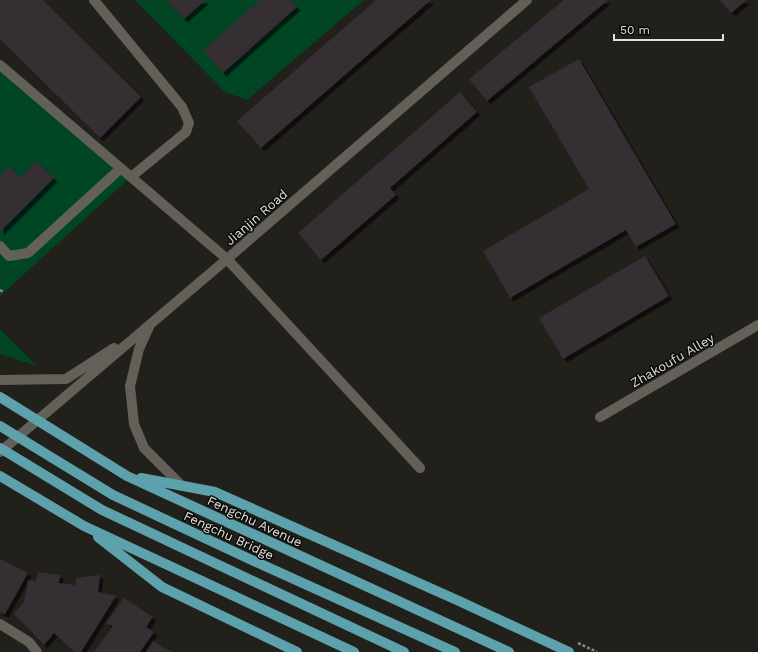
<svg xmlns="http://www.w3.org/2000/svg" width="758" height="652" viewBox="0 0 758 652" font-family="'Work Sans',sans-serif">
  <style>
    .green { fill: #004524 }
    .building { fill: #342e31; filter: url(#shadow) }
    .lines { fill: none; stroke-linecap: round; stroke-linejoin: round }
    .path { stroke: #878682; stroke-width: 2.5; stroke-dasharray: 3 2; stroke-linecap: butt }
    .minor { stroke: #63605a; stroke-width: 10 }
    .major { stroke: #5ca1ab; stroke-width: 10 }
    .labels { text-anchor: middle; stroke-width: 3; stroke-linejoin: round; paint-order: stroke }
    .street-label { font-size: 13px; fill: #e0dfdc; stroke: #0a0a08 }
  </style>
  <defs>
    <filter id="shadow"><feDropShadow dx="3.5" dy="3.5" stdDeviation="0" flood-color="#0009"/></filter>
  </defs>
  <rect width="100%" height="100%" fill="#22201b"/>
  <path class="green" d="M135 0H364L247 100 225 92Z
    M0 65 131 177 0 296Z
    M0 329 37 366 0 354Z"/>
  <path class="building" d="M0 0H43L141 97 100 138 0 39Z
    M166 0H206L184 19Z
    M260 0H290L297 7 223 73 203 50Z
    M376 0H431L261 148 237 121Z
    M564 0H608L487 101 469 79Z
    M720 0H747L731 13Z
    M579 59 676 224 636 247 626 230 510 298 483 251 589 189 529 87Z
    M460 92 477 112 390 188 396 195 321 260 298 233Z
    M36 161 54 178 0 232V175L9 166 20 177Z
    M645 256 669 296 563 359 539 318Z
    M0 559 28 573 5 614 0 612Z
    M38 572 60 575 59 583 75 585 77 578 100 575 98 592 116 596 81 652H74L54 633 44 645 14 614 24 602 28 580 36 581Z
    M124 598 153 617 146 627 154 632 140 652H94L113 626 106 623Z
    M153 641 172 652H146Z"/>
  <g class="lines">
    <path class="path" d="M0 290 4 292
      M578 643 597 652"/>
    <path class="minor" d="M94 0 182 107 189 123 186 132 131 177
      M0 65 227 259 420 468
      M0 246 9 256 28 253 121 168
      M149 327 139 349 130 386 134 424 144 448 182 486
      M0 380 66 379 114 348
      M600 417 758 325
      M0 452 227 259 527 0
      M0 624 29 642 37 652"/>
    <path class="major" d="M0 397 127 476 509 652
      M0 426 113 495 243 556 455 652
      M0 448 102 510 404 652
      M0 476 84 526 354 652
      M141 478 215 492 459 601 569 652
      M98 537 162 587 297 652"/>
  </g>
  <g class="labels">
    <g class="street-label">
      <text transform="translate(256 217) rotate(-41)" y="5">Jianjin Road</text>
      <text transform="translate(672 360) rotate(-30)" y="5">Zhakoufu Alley</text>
      <text transform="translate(255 521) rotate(25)" y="5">Fengchu Avenue</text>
      <text transform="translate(229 535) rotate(25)" y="5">Fengchu Bridge</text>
    </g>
  </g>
  <path d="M614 34v6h109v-6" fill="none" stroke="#e0dfdc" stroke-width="2"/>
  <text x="620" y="34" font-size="12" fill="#e0dfdc" stroke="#0a0a08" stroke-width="3" paint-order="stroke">50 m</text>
</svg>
